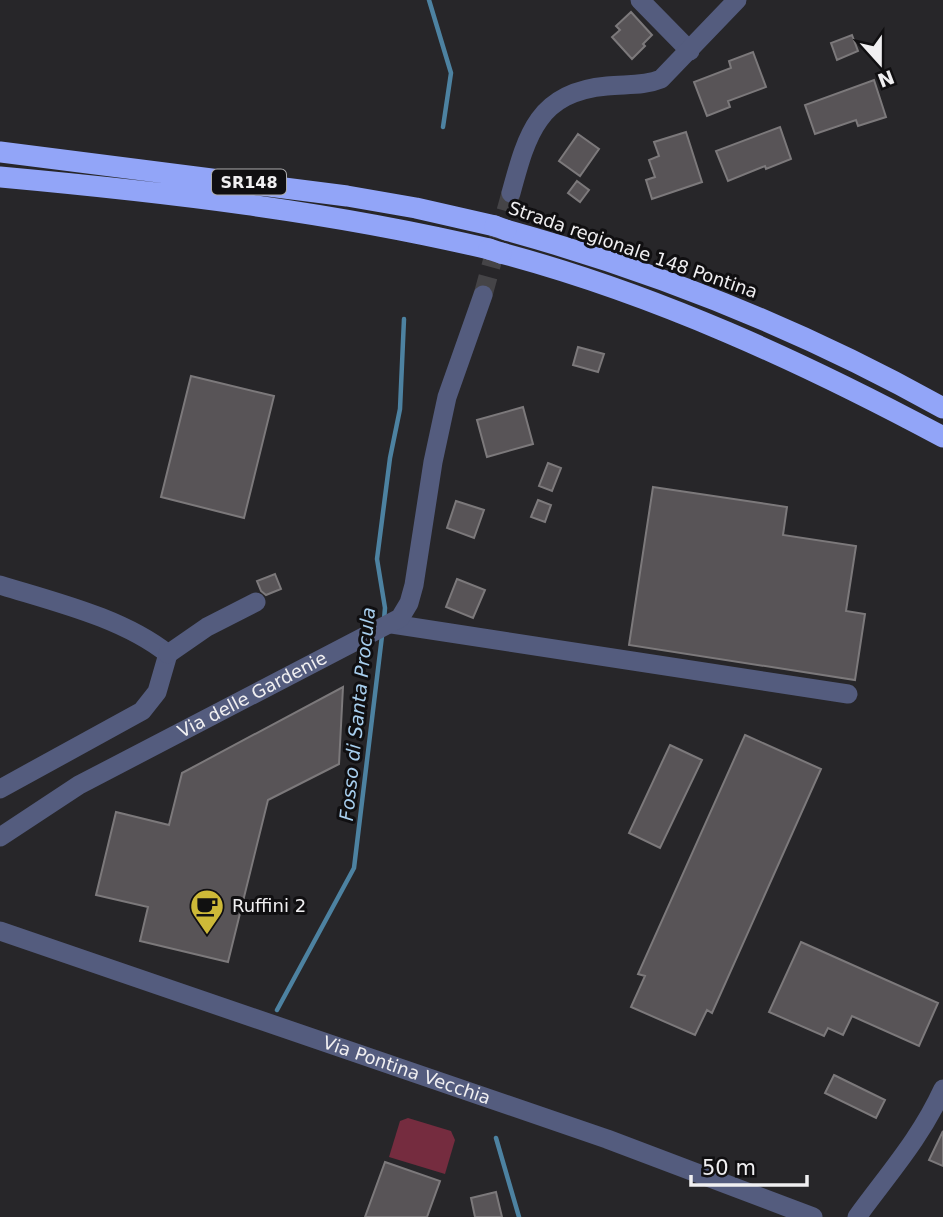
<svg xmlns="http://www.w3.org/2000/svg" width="943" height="1217" viewBox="0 0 943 1217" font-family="'DejaVu Sans',sans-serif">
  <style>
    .green { fill: #752c3f }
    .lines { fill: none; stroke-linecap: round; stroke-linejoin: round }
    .stream { stroke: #4d82a1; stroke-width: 4.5 }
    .building { fill: #585457; stroke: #7c797b; stroke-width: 2 }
    .minor-tunnel { stroke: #454447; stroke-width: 19; stroke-dasharray: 19 10; stroke-linecap: butt }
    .minor { stroke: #545c7e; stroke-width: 19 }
    .highway { stroke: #92a5f8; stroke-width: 21 }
    .highway-bridge { stroke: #92a5f8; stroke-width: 21 }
    .labels { text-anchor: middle; stroke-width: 6; stroke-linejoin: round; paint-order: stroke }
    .shield { fill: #100f11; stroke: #adacae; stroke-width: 2 }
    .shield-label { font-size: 16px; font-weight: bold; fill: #f0eff1 }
    .street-label { font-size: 18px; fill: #f0eff1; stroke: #100f11 }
    .poi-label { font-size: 18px; fill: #f0eff1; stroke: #100f11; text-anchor: start }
    .water-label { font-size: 19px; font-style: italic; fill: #a8cfef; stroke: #100f11 }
  </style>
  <rect width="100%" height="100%" fill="#272629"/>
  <path class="green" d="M408 1118 451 1131 455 1140 445 1174 389 1157 400 1121Z"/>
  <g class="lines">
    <path class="stream" d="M429 0 451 73 443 127
      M384 620 385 608 377 559 390 458 400 409 404 319
      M277 1010 354 868 382 636
      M496 1138 519 1217"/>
  </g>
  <path class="building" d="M631 12 652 35 643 44 645 46 632 59 612 37 620 30 616 26Z
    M852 35 858 51 837 60 831 43Z
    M753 52 766 87 728 101 730 107 707 116 694 82 731 68 729 61Z
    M874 80 886 117 858 126 856 120 815 134 805 105Z
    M780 127 791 159 766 169 765 166 728 181 716 151Z
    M686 132 702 182 652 199 646 180 655 177 649 160 659 156 654 142Z
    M578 134 599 149 580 176 559 161Z
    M577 181 589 190 580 202 568 193Z
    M578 347 604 354 598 372 573 365Z
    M191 376 274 396 244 518 161 497Z
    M523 407 533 444 487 457 477 420Z
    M548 463 561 468 552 491 539 486Z
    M653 487 787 507 783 535 856 546 846 611 865 614 855 680 629 645Z
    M538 500 551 505 545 522 531 517Z
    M456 501 484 510 474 538 447 528Z
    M275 574 281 589 266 595 261 591 257 581Z
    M457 579 485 590 473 618 446 607Z
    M343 687 339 764 268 800 228 962 140 941 148 907 96 895 116 812 169 825 182 773Z
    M745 735 821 769 712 1013 707 1010 695 1035 631 1007 645 976 638 974Z
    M670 745 702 760 660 848 629 833Z
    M801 942 938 1003 919 1046 852 1016 843 1035 828 1028 824 1036 769 1012Z
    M834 1075 885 1100 876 1118 825 1093Z
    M943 1131V1166L929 1160Z
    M385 1162 440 1181 427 1217H365Z
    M496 1192 502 1217H475L471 1198Z"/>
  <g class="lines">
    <path class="minor-tunnel" d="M483 295 511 193"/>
    <g class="minor">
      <path d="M640 0 690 51"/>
      <path d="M511 193C527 134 538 92 607 86 626 84 644 86 661 79L737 0"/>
      <path d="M0 585C55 602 123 618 168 654L157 692 142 711 0 789"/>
      <path d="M392 624 848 694"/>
      <path d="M168 654 207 627 256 602"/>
      <path id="s1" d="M0 837 79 785 400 618 409 603 414 585 433 462 447 397 483 295"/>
      <path id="s2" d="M0 931 607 1139 813 1217"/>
      <path d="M857 1217C889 1173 920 1139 943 1089"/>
    </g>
    <path class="highway" d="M0 152 347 196 416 208 495 226
      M0 177C164 192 328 211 489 249
      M506 230C658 272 805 331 943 408
      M501 253C655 294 803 362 943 437"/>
    <path class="highway-bridge" d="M495 226 506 230
      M489 249 501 253"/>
  </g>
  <defs>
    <g id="cafe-pin" transform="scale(1.75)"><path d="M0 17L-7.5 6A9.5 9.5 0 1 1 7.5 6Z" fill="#cdb938" stroke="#100f11"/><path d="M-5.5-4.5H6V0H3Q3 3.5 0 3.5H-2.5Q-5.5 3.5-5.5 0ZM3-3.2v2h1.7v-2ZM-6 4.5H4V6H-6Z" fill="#111"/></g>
  </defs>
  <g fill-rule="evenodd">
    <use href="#cafe-pin" x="207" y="906"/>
  </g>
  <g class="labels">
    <rect class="shield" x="212" y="169.5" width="74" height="25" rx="5"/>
    <g class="shield-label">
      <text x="249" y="188">SR148</text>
    </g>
    <g class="street-label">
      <text transform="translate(633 250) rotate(19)" y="6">Strada regionale 148 Pontina</text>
      <text dy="6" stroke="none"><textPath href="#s1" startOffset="290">Via delle Gardenie</textPath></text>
      <text dy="6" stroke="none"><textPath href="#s2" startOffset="430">Via Pontina Vecchia</textPath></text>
    </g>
    <g class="poi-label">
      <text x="232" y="912">Ruffini 2</text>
    </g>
    <g class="water-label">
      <text transform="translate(357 714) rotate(-84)" y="7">Fosso di Santa Procula</text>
    </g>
  </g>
  <g transform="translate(880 63) rotate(159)" stroke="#100f11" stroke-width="5" paint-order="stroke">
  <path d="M0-5L12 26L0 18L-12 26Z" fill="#f0eff1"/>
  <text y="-10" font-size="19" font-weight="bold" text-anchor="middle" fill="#f0eff1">N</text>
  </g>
  <path d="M691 1175v10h116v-10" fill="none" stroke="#f0eff1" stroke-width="3.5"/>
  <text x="702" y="1175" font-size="21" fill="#f0eff1" stroke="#100f11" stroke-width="5" paint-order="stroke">50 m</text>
</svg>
